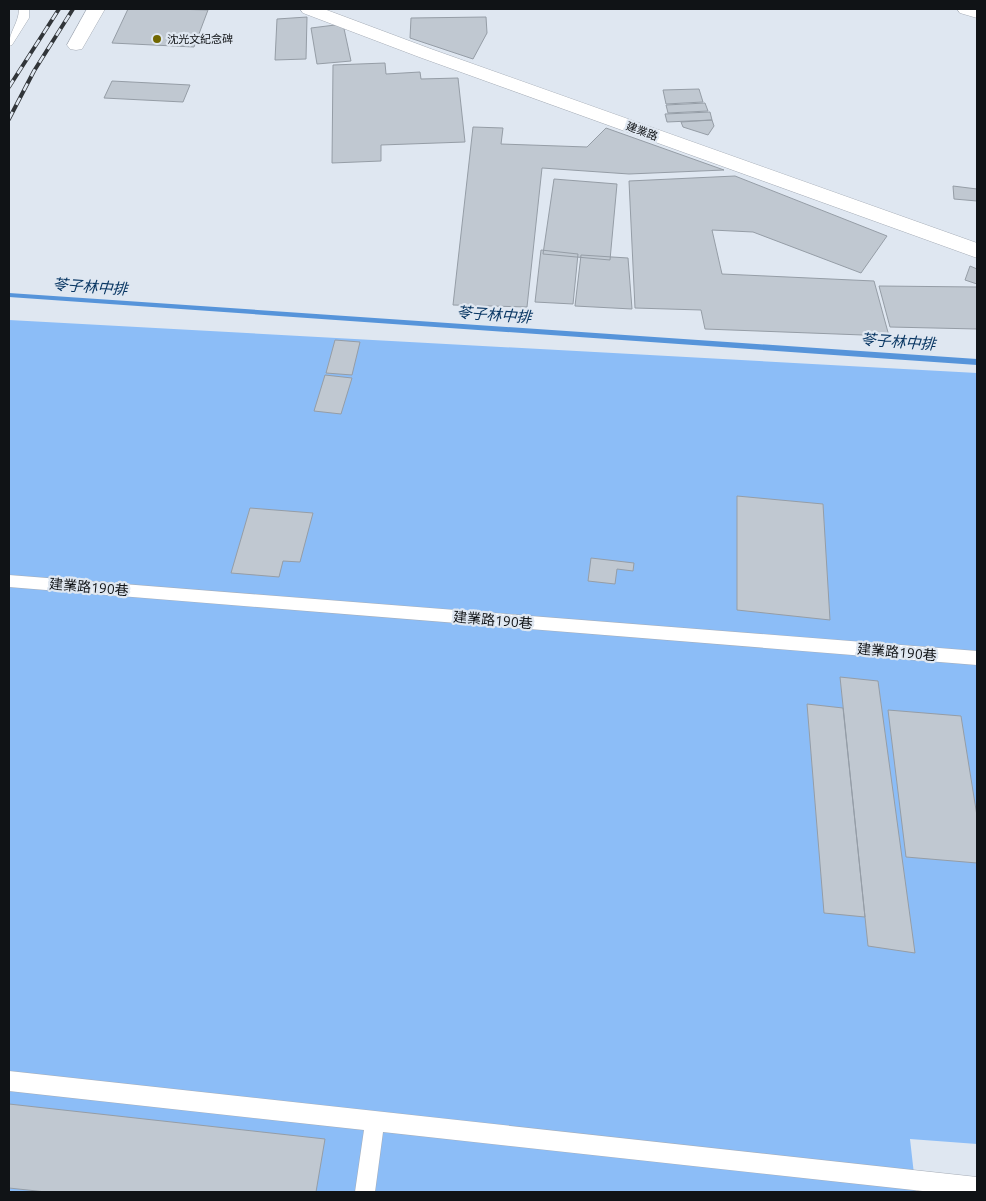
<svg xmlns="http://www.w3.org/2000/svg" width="986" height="1201" viewBox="0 0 986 1201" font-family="Ubuntu,'Noto Sans TC',sans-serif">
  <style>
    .green { fill: #8cbdf7 }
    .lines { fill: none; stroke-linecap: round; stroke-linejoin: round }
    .stream { fill: #5694da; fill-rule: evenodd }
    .building { fill: #c0c8d1; stroke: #959da6 }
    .service-casing { stroke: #a6adb7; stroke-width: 1 }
    .minor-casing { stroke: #a6adb7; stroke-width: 1 }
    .tertiary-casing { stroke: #a6adb7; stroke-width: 1 }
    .service { fill: #fff; fill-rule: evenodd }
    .minor { fill: #fff; fill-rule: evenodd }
    .tertiary { fill: #fff; fill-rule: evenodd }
    .rail-casing { stroke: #313539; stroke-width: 4 }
    .rail { stroke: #dfe7f1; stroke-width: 2.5; stroke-dasharray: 8; stroke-linecap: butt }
    .poi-dot { fill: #716700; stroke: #dfe7f1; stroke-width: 2 }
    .labels { text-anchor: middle; stroke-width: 4.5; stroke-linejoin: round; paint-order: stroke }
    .far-poi-label { font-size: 11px; fill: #101316; stroke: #dfe7f1; text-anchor: start }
    .far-street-label { font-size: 11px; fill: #101316; stroke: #dfe7f1 }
    .street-label { font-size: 14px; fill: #101316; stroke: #dfe7f1 }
    .water-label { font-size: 15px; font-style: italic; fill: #073562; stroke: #dfe7f1 }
  </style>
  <rect width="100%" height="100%" fill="#dfe7f1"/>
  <path class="green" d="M9 320 977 373V1144L910 1139 916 1192H9Z"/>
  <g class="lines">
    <path class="stream" d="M9 293 977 359V365L9 297Z"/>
  </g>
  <path class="building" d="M128 9H173L208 10 194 47 112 43Z
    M307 17 306 59 275 60 277 19Z
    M486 17 487 33 473 59 410 38 411 18Z
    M343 24 351 61 317 64 311 28Z
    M385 63 386 74 420 72 421 79 458 78 465 142 381 145V161L332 163 333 65Z
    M112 81 190 85 183 102 104 98Z
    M699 89 703 102 666 104 663 90Z
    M705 103 708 111 668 113 666 105Z
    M710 112 712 120 667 122 665 114Z
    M712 120 714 126 708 135 683 127 681 122Z
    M473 127 503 128 501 144 587 147 606 128 724 170 629 174 542 168 527 307 453 305Z
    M735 176 887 236 861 273 753 232 712 230 722 274 874 281 889 336 705 329 701 310 635 308 629 181Z
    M554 179 617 184 610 260 543 254Z
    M953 186 977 189V201L954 199Z
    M541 250 578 254 573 304 535 302Z
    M581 255 628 258 632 309 575 306Z
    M970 266 977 269V284L965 280Z
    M879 286 977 287V329L890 327Z
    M335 340 360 342 352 375 326 373Z
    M325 375 352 378 341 414 314 411Z
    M737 496 823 504 830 620 737 610Z
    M250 508 313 513 300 562 283 561 279 577 231 573Z
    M591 558 634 563 633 571 617 569 615 584 588 581Z
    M840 677 878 681 915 953 868 946Z
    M807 704 843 708 865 917 824 913Z
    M888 710 961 716 977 816V863L906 857Z
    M9 1104 325 1139 316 1192H46L9 1188Z"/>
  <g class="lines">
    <g class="service-casing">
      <path id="service" d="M19 9H29V18L12 45 9 46C9 31 19 23 19 9Z
        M9 575 977 651V665L9 587Z
        M9 1071 977 1177V1192H932L383 1132 375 1192H355L364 1130 9 1091Z"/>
    </g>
    <g class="minor-casing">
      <path id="minor" d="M87 9H105L82 49 76 50 70 49 67 45Z"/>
    </g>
    <g class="tertiary-casing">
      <path id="tertiary" d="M300 9H324L431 49 977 243V258L419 57 303 13Z
        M957 9H977V18L960 13Z"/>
    </g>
    <use href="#service" class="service"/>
    <use href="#minor" class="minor"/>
    <use href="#tertiary" class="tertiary"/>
    <g class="rail-casing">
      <path id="rail" d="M9 87 59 9
        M9 119 34 71 73 9"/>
    </g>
    <use href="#rail" class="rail"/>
  </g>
  <circle class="poi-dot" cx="157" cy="39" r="5"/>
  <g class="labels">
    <g class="far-poi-label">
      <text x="167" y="43">沈光文紀念碑</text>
    </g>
    <g class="far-street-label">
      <text transform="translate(642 131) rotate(20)" y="4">建業路</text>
    </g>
    <g class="street-label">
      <text transform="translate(89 587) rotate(5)" y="5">建業路190巷</text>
      <text transform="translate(493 620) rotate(5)" y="5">建業路190巷</text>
      <text transform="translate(897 652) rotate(5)" y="5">建業路190巷</text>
    </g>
    <g class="water-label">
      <text transform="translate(90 287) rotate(4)" y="5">苓子林中排</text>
      <text transform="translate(494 315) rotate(4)" y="5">苓子林中排</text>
      <text transform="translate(898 342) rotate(4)" y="5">苓子林中排</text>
    </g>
  </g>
  <rect width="986" height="1201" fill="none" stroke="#101316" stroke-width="20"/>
</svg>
